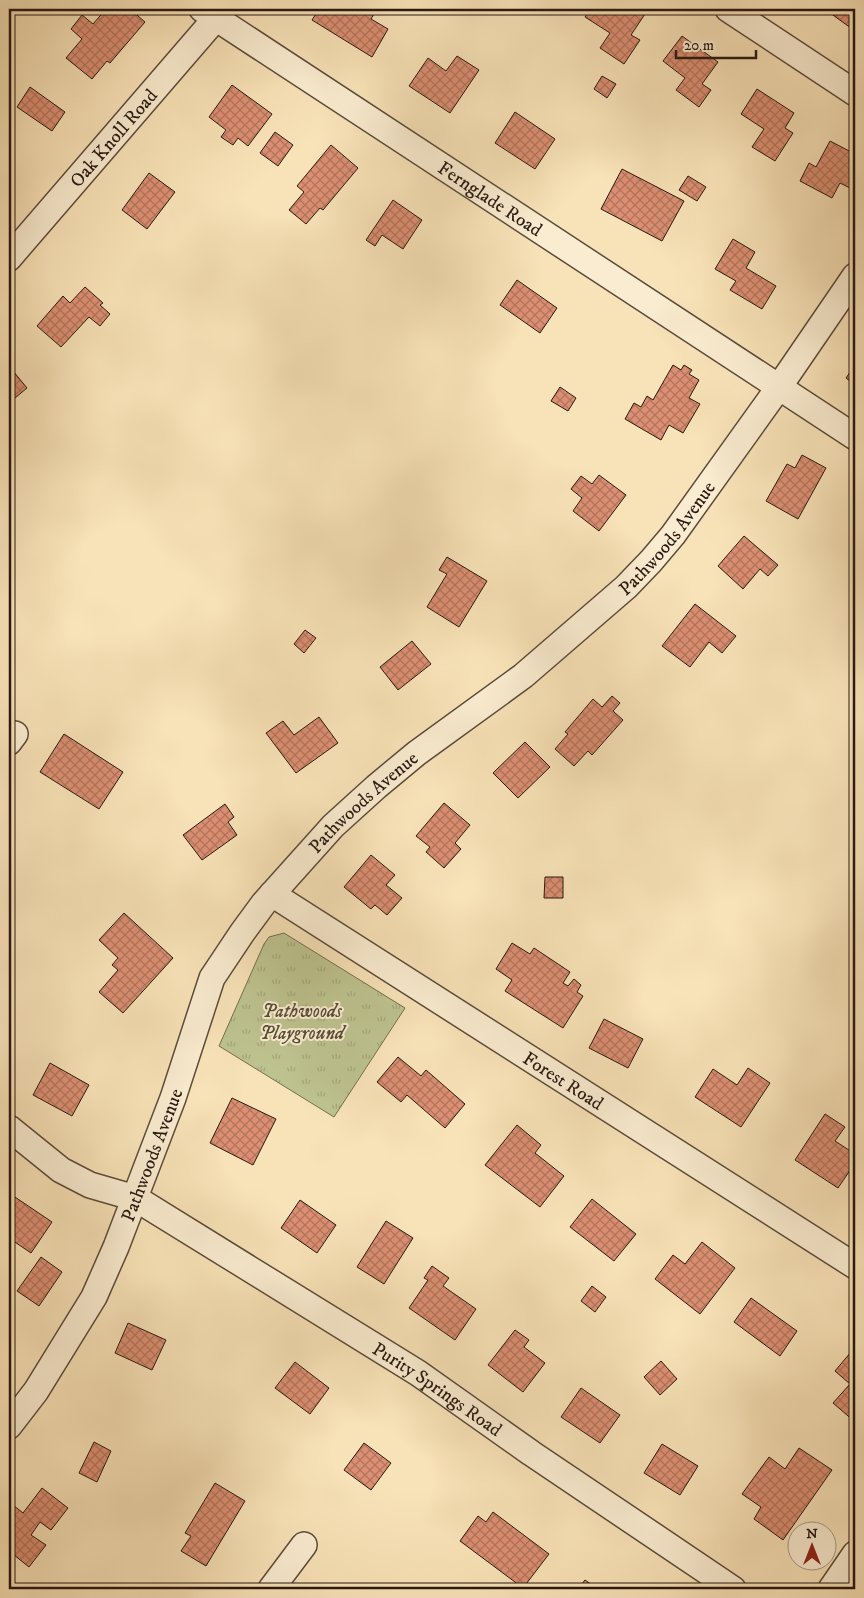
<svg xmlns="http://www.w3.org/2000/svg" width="864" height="1598" viewBox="0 0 864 1598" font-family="'IM FELL DW Pica',serif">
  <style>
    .park { fill: url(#park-tufts); stroke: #726e50 }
    .building { fill: url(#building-cross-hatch); stroke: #281912 }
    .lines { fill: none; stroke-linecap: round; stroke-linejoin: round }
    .minor-casing { stroke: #5c4b3b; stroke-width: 28 }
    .minor { stroke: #faecd0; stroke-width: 25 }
    .labels { text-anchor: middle; stroke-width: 4; stroke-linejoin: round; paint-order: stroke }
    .street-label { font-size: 19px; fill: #281912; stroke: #faecd0 }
    .park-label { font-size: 19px; font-style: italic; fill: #554c38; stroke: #faecd0 }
  </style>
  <defs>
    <pattern id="park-tufts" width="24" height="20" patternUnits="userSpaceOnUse" patternTransform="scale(1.25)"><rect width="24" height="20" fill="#bdc38f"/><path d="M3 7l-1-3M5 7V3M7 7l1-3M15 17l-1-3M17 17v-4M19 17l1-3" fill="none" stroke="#a2a77a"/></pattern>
    <pattern id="building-cross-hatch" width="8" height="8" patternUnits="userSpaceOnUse" patternTransform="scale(1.25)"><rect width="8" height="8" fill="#dc8f72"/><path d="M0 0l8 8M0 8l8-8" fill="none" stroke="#b2745c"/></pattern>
  </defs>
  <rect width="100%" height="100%" fill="#f8e2b7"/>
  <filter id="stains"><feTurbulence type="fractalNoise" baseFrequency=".004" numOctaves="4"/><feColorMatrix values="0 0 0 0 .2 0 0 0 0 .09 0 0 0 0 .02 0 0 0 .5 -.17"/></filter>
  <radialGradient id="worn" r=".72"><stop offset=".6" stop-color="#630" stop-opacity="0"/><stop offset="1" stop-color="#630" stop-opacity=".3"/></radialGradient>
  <path class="park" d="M284 933 405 1008 334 1117 219 1046 264 944 269 937Z"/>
  <path class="building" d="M106 9H130L145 22 110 63 107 61 92 79 66 58 82 39 71 29 82 15 93 24Z
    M319 9H377L371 19 388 29 372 57 312 20Z
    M591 9H638L645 14 631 35 640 40 624 64 600 48 610 33 585 17Z
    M827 9H855V31L826 10Z
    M682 36 718 62 702 84 711 90 699 107 676 90 685 78 663 61Z
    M457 56 479 70 450 113 409 86 428 58 446 71Z
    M602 76 616 84 607 98 594 89Z
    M232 85 272 114 248 146 238 138 233 145 221 137 226 130 209 117Z
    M30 87 65 112 52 131 17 107Z
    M757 89 794 113 785 128 793 133 775 161 752 147 764 129 741 114Z
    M515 112 555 139 535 169 495 143Z
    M275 132 293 145 278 166 260 153Z
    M830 141 855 154V183L852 189 840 183 832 198 800 181 809 163 816 167Z
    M331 145 358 168 323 210 320 208 306 224 289 210 304 192 297 186Z
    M622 169 684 201 662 241 601 209Z
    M149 173 175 192 147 229 122 210Z
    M688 176 706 187 697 201 679 190Z
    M393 200 422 220 403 249 382 235 375 246 366 240Z
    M733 239 755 252 746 268 776 286 762 309 730 290 736 281 715 269Z
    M517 280 557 308 540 333 500 305Z
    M85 287 103 303 100 305 110 314 100 326 89 317 61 347 37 326 63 296 70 303Z
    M673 365 681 370 684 365 692 370 689 374 699 380 689 398 700 404 683 433 669 425 661 440 625 419 634 403 641 407 647 396 653 400Z
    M855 365V385L846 378Z
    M9 366 27 388 9 403Z
    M560 387 576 398 568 411 551 401Z
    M802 455 826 468 798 519 766 501 787 464 795 468Z
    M599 475 626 495 599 531 573 511 582 498 571 489 581 476 592 484Z
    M744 536 778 565 768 576 760 569 743 589 718 566Z
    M447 557 487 581 459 627 427 607 447 574 439 570Z
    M695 604 736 636 722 653 709 642 690 667 662 646Z
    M305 630 316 638 304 653 294 644Z
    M412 641 431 664 398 690 380 667Z
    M612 696 620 703 613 711 623 720 592 755 588 751 574 766 555 749 568 734 565 732 593 699 602 707Z
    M319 717 338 743 296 773 266 733 283 721 294 735Z
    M64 734 123 772 99 809 40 772Z
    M525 742 550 767 518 798 493 773Z
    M444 803 470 825 455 843 461 849 444 868 426 852 430 847 416 836Z
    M225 804 234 817 228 822 237 835 202 860 183 835Z
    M371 855 395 875 386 885 402 898 387 915 375 905 371 909 344 887Z
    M545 877H563V898H544Z
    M124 913 173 958 123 1013 99 992 118 970 112 965 118 958 99 940Z
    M512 943 530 954 534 948 570 972 563 983 568 986 574 979 581 985 577 992 583 996 563 1028 505 991 512 980 496 969Z
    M604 1019 643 1039 628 1068 589 1048Z
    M398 1057 421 1076 426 1070 465 1104 445 1128 407 1095 401 1102 377 1082Z
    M50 1063 89 1085 72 1116 33 1095Z
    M748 1068 770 1083 741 1127 695 1097 713 1069 737 1085Z
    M232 1098 276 1119 253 1165 210 1143Z
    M825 1114 845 1127 835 1141 855 1154V1163L838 1188 795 1160Z
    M517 1125 541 1145 535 1153 564 1176 540 1207 485 1165Z
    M9 1193 52 1222 31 1253 9 1238Z
    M592 1199 636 1234 614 1261 570 1227Z
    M300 1200 336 1225 317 1253 281 1228Z
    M386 1221 413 1238 384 1284 357 1267Z
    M702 1242 735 1268 700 1314 655 1279 673 1255 685 1264Z
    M41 1257 62 1272 39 1306 17 1291Z
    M432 1266 449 1278 443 1286 476 1309 455 1340 409 1308 428 1280 424 1278Z
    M592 1286 606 1297 595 1312 581 1301Z
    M751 1298 797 1331 780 1356 734 1322Z
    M128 1323 166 1340 152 1370 115 1353Z
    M515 1330 529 1340 524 1347 545 1363 523 1392 488 1365Z
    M851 1352 855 1356V1422L833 1403 850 1384 835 1371Z
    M661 1361 677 1379 660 1395 644 1377Z
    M295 1362 329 1388 310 1414 275 1388Z
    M581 1388 620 1415 600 1443 561 1417Z
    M94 1442 111 1451 97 1482 79 1473Z
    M364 1443 391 1463 371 1490 344 1470Z
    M662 1444 698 1466 680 1495 644 1473Z
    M799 1448 832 1470 783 1540 754 1519 761 1507 742 1494 769 1457 785 1469Z
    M215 1483 245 1501 206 1566 181 1551 191 1536 185 1533Z
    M42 1488 68 1508 51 1530 40 1522 31 1535 46 1545 29 1567 14 1555 9 1561V1510L13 1505 23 1513Z
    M493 1512 549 1554 523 1588 460 1541 478 1516 486 1522Z
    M585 1580 598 1589H578Z"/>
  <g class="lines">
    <g class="minor-casing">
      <g id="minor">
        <path id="s1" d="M202 9 855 437"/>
        <path d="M728 9 855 93"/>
        <path id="s2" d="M9 258 216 18"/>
        <path d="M9 742 15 734"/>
        <path id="s3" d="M272 894 855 1266"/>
        <path id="s4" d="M9 1128 61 1170 90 1185 135 1198 418 1373 531 1453 733 1589"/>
        <path id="s5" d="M9 1426 36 1391 94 1297 116 1247 173 1098 212 978 242 933 264 903 333 826 376 787 417 753 523 676 626 587 651 561 673 535 779 387 855 276"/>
        <path d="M271 1589 304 1545"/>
        <path d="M831 1589 855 1554"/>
      </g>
    </g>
    <use href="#minor" class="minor"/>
  </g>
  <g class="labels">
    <g class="street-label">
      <text dy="7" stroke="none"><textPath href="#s2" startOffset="159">Oak Knoll Road</textPath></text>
      <text dy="7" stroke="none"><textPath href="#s1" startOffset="345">Fernglade Road</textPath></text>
      <text dy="7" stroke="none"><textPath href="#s5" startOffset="1132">Pathwoods Avenue</textPath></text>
      <text dy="7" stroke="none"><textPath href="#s5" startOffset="728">Pathwoods Avenue</textPath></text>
      <text dy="7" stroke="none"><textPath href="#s3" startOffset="346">Forest Road</textPath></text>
      <text dy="7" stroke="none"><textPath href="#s5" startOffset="308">Pathwoods Avenue</textPath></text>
      <text dy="7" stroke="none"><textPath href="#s4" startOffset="504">Purity Springs Road</textPath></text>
    </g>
    <g class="park-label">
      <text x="302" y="1017">Pathwoods<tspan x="302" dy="22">Playground</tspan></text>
    </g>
  </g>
  <rect width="864" height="1598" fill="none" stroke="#f8e2b7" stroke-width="30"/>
  <rect x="10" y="10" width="844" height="1578" fill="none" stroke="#281912" stroke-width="2.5"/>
  <rect x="15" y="15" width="834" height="1568" fill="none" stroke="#281912"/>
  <g transform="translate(812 1546)"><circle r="24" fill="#faecd0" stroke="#a69884"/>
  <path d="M0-4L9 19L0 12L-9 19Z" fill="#8f2418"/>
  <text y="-8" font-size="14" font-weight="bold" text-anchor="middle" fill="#281912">N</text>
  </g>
  <path d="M676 50v8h80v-8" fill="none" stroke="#281912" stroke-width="2.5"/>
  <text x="684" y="50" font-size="15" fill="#281912" stroke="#faecd0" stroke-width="4" paint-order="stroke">20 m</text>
  <rect width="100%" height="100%" filter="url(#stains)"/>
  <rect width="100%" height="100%" fill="url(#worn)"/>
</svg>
